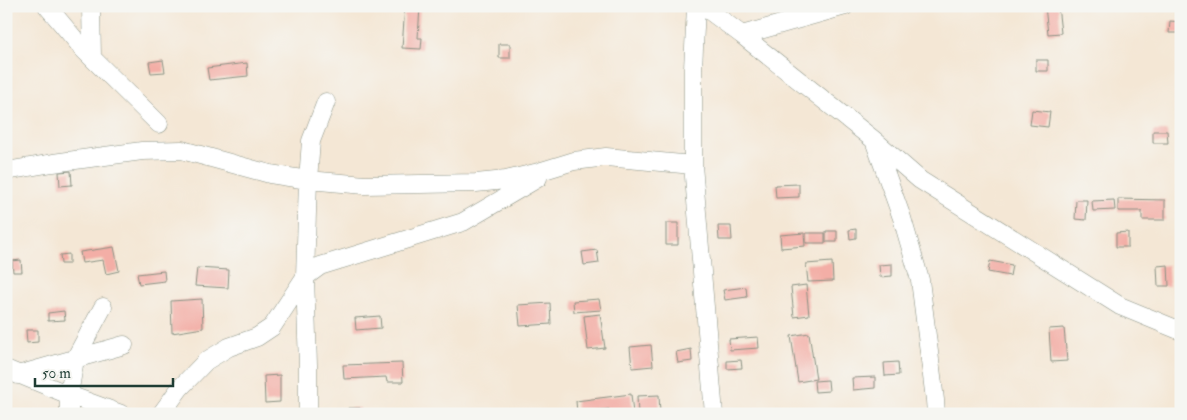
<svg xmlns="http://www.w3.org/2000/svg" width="1187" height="420" viewBox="0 0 1187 420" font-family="'IM FELL Double Pica',serif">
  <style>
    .building { fill: #f3aea6 }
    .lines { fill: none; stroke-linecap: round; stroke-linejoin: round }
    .minor-casing { stroke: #8a9284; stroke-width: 19 }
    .minor { stroke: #fff; stroke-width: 18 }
  </style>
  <rect width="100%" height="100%" fill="#f6f6f2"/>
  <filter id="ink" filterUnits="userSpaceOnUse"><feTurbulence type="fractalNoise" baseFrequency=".02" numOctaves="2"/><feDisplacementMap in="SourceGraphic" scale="10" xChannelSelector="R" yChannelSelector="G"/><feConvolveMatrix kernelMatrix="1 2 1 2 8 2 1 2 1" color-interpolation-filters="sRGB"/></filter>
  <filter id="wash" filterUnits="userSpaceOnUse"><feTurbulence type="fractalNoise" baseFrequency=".0096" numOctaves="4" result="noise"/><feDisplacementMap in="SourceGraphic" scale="20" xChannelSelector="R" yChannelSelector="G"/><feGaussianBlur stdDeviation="1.12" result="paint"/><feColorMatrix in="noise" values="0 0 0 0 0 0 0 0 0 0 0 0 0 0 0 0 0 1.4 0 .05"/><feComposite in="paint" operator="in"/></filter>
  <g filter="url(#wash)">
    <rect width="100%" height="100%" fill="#f4e7d5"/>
    <g id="blocks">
      <path class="building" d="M405 6H420L418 38H422L421 49 402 48Z
        M1045 6H1058L1061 33 1048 34Z
        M1170 21 1181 22V33H1169Z
        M499 44H510V58H499Z
        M163 60 165 72 151 73 149 62Z
        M1036 60H1048V71H1036Z
        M247 63 248 76 209 80 207 68Z
        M1032 110 1050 112 1048 127 1030 125Z
        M1153 131H1167L1168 143H1153Z
        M71 171 72 185 60 186 59 172Z
        M799 184V197L776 198 775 185Z
        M1118 199 1165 200V220H1142V211H1118Z
        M1076 200H1087L1086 220 1075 219Z
        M1114 200 1115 210 1093 211 1092 201Z
        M666 223H678V245H666Z
        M718 226H731L732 240H719Z
        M856 229V238L850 239 849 230Z
        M826 231H837V242H826Z
        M1128 232V247H1116V233Z
        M804 233 805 246 781 248 780 235Z
        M806 233H825V243H806Z
        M114 247 119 271 106 274 103 260 82 263 80 252Z
        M597 250 599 263 584 265 582 252Z
        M69 254V264H61L60 255Z
        M21 260 22 272H13L12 261Z
        M990 261 1012 265 1010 276 988 272Z
        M832 262 833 281 808 282 806 264Z
        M892 264V276L880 277 879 265Z
        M1168 265 1169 286H1158L1157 266Z
        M197 268 229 270 228 288 195 286Z
        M164 271 165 281 139 284 137 274Z
        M806 285 809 315 794 317 791 287Z
        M746 287 747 297 725 300 723 290Z
        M202 299 203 328 172 333 171 301Z
        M599 299 601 310 574 312 573 301Z
        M550 303 551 324 520 326 518 305Z
        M64 311 65 320 48 321V313Z
        M600 314 605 348 588 350 584 316Z
        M380 316 381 328 356 330 355 318Z
        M1064 328 1067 361 1051 362 1049 329Z
        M26 330H38V342L27 343Z
        M809 333 816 379 798 382 791 336Z
        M758 337 759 348 730 350 729 339Z
        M651 345 653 366 632 368 630 347Z
        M691 349 692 361 678 363 676 352Z
        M741 360 742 368 727 369V361Z
        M898 362 899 375 885 376 884 363Z
        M402 363 403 382H387L386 377 344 379 343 365Z
        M280 375V402L265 403 264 376Z
        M875 377V388L853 390 852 378Z
        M828 380 829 391 815 392 814 381Z
        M631 394 633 414H609V409L577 413 576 401Z
        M659 395 660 413 638 414 637 396Z
        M348 408H360V414H348Z
        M901 410 902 414H887V412Z"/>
    </g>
  </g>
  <g filter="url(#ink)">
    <use href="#blocks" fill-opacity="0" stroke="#8a9284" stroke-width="1"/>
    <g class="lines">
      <g class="minor-casing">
        <path id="minor" d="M47 6 83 49 159 124
          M91 6 92 58
          M696 6 693 69V165L714 414
          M703 6 742 35 874 140 920 180 1120 306 1181 331
          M742 35 845 6
          M875 143 902 218 920 280 935 400 936 414
          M6 171 53 163 142 151 182 150 270 174 308 180 365 185 476 183 506 180 535 173 574 161 606 157 693 165
          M6 369 69 395 121 414
          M18 375 124 345
          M69 414V395L75 359 103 307
          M161 414 180 388 206 361 229 347 257 337 272 327 305 277 320 266 463 222 538 178
          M308 414V365L305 277 308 180 311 141 326 102"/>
      </g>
      <use href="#minor" class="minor"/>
    </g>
  </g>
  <rect width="1187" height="420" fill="none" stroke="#f6f6f2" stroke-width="25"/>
  <path d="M35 378v8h138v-8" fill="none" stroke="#1f3d34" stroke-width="2.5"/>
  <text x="42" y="378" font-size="15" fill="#1f3d34" stroke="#f6f6f2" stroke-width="4" paint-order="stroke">50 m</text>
</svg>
